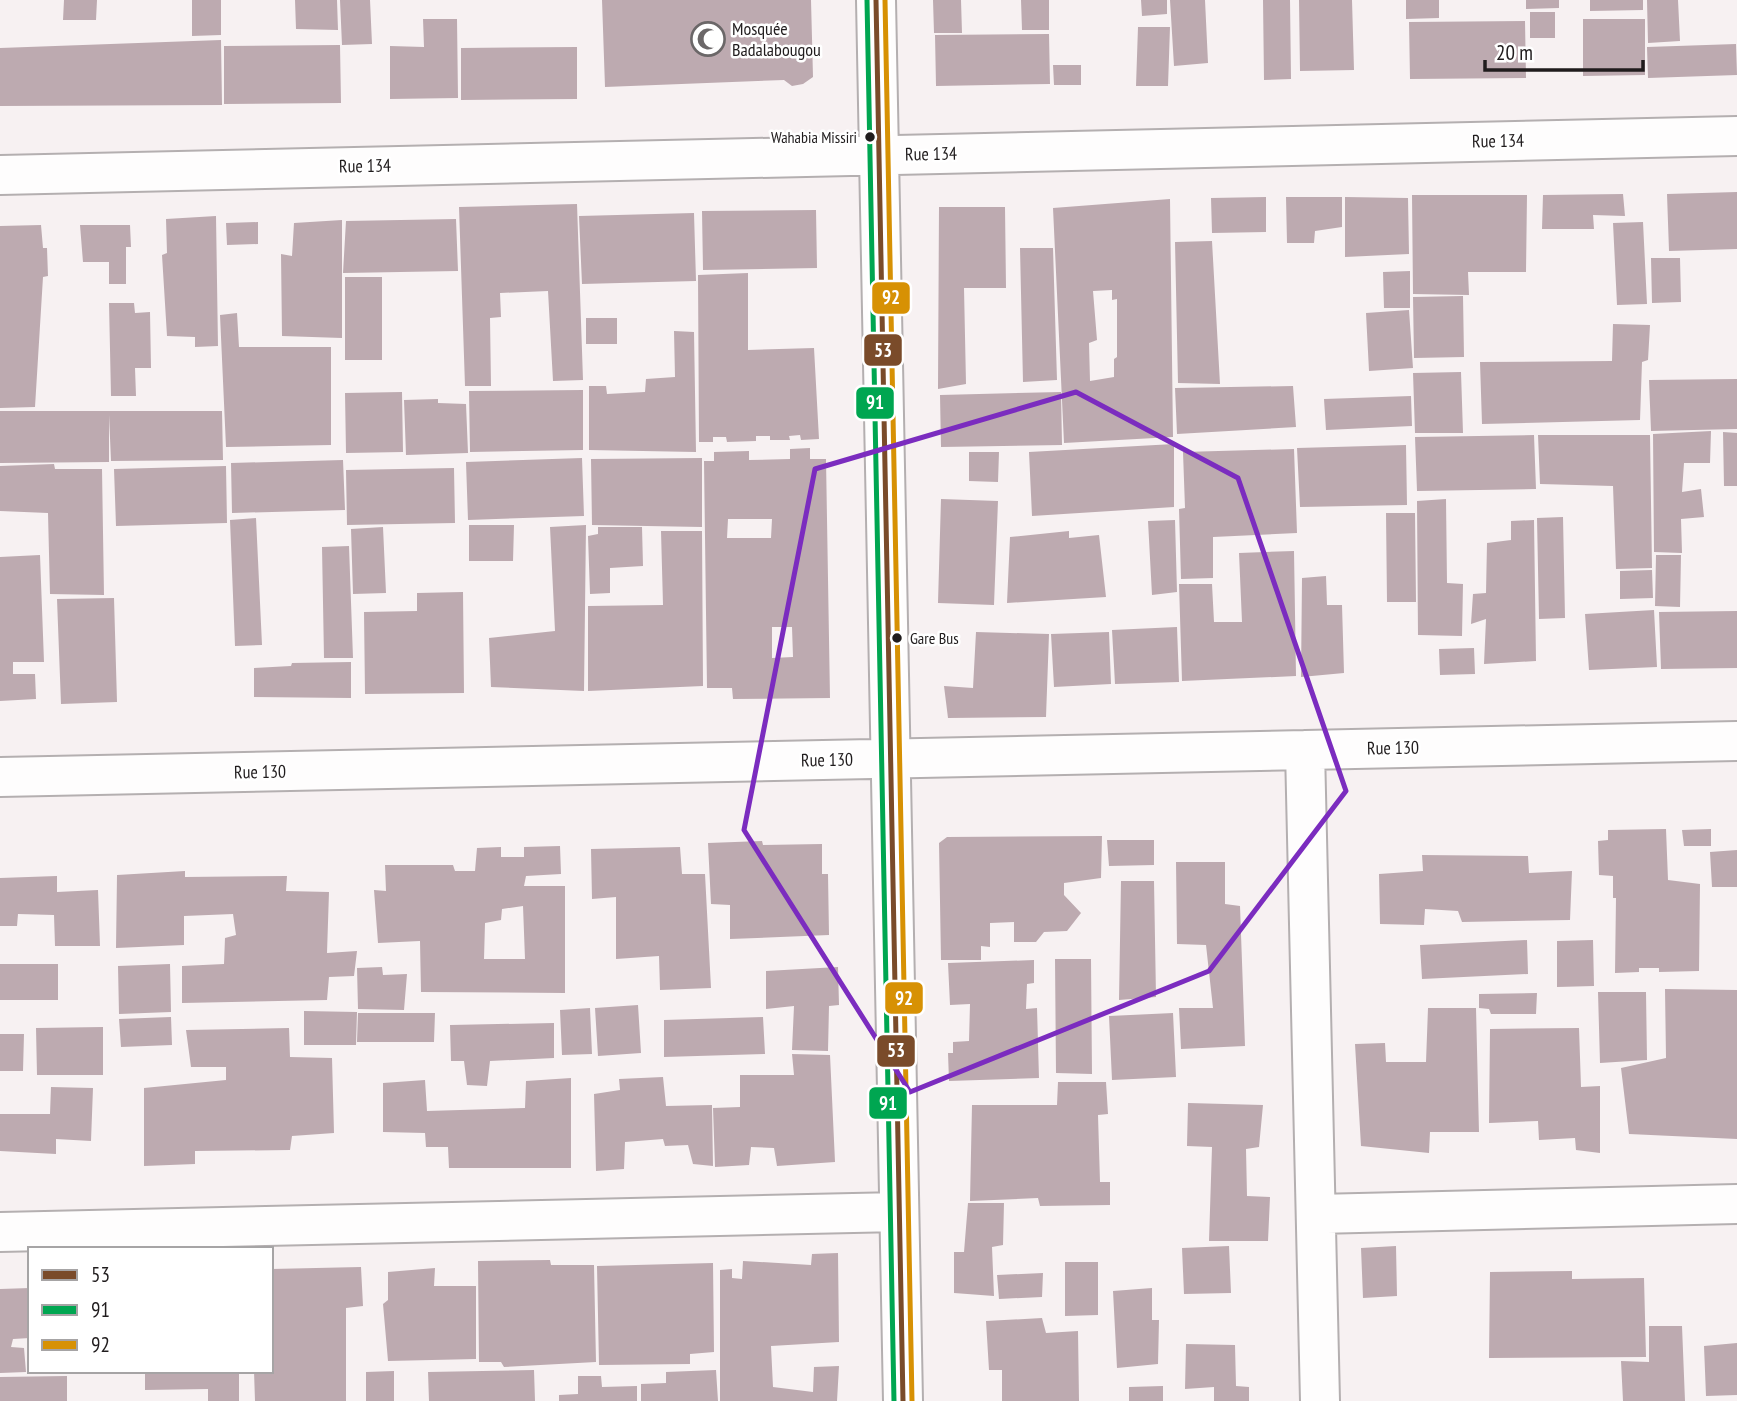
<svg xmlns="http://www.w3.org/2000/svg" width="1737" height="1401" viewBox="0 0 1737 1401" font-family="'PT Sans Narrow',sans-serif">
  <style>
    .building { fill: #bdaab0; fill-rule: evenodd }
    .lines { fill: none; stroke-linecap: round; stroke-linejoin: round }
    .street-casing { stroke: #b4afb0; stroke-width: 42 }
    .street { stroke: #fefdfd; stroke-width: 38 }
    .bus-1-casing { stroke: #fff; stroke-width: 10 }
    .bus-2-casing { stroke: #fff; stroke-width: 10 }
    .bus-3-casing { stroke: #fff; stroke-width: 10 }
    .bus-1 { stroke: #7a4b2a; stroke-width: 5 }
    .bus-2 { stroke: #00a651; stroke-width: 5 }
    .bus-3 { stroke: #d79104; stroke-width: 5 }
    .marked { fill: none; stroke: #7b2cbf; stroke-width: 5; stroke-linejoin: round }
    .bus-dot { fill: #201c1d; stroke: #fff; stroke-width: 2.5 }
    .labels { text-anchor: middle; stroke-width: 5; stroke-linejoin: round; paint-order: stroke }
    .bus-label { font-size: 16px; fill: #201c1d; stroke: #fff; text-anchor: end }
    .poi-label { font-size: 18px; fill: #201c1d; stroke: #fff; text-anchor: start }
    .street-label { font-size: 18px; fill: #201c1d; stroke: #fff }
    .line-badge { stroke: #fff; stroke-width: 2.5 }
    .badge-label { font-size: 19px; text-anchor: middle; font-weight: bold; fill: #fff }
  </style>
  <rect width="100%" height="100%" fill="#f7f1f2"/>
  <path class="building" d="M64 0H97L96 20H63Z
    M192 0H221V35L192 36Z
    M295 0H337L338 30 296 29Z
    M340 0H370L372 44 342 45Z
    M602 0H811L813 77 803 84 792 86 784 80 605 87Z
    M933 0H961L962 33H934Z
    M1021 0H1049V30H1022Z
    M1141 0H1167V14L1142 16Z
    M1170 0H1205L1208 63 1174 66Z
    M1263 0H1290L1291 79 1264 80Z
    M1299 0H1352L1354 70 1300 71Z
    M1406 0H1439V18L1406 19Z
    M1526 0H1559V8L1526 9Z
    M1590 0H1643V10L1590 11Z
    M1647 0H1678L1680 41 1648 43Z
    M1530 12H1555V38H1530Z
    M423 19H457L458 98 390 99V46L424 47Z
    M1583 19H1645V75L1583 76Z
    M1525 21 1526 78 1410 79 1409 22Z
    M1138 27H1170L1168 86H1136Z
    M1049 34 1050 84 936 86 935 35Z
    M221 40 222 105 0 106V48Z
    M1736 44 1737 75 1648 78 1647 47Z
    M340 45 341 103 224 104V46Z
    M577 47V99L461 100V48Z
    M1053 65H1081V85H1054Z
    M1737 192V249L1669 251 1667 194Z
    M1623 194 1625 216 1593 215 1594 229H1542L1543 195Z
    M1412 195H1527L1526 272H1468L1469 295 1413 294Z
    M1266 197V232L1212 233 1211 198Z
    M1286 197H1342V227L1315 231 1314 243H1287Z
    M1345 197 1408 198 1409 254 1345 257Z
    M1170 199 1173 437 1064 443 1053 208ZM1112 290V300L1117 299V357L1114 359V377L1090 381 1089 343 1097 340 1093 291Z
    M577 204 583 380 553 381 548 291 500 293 501 317 490 318 491 386H465L459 207Z
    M939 207H1005L1006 288H964L966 384 938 389Z
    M816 210 817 268 703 270 702 211Z
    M694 213 696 281 582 284 579 216Z
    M216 216 218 346 195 347V337L167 336 162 255 167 253 166 219Z
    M456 219 458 271 343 273 346 221Z
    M342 220V338L282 336 281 254 292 256 294 223Z
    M258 222V244L227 245 226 223Z
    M1643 222 1647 304 1617 305 1613 223Z
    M41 225 43 248H47L48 276 43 277 35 407 0 408V226Z
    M80 225H130L131 247H126V284H109V262H83Z
    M1212 241 1220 384 1178 383 1175 242Z
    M1020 248H1053L1057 380 1023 382Z
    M1651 258H1680L1681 302 1652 303Z
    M1410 271V308H1384L1383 272Z
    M748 273V350L814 348 819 439 801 440 800 435 789 436 790 440H770V436H756V441L727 442 726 437H713V442H699L698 275Z
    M345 277H382V360H345Z
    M1463 296 1464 357 1414 358 1413 297Z
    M109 303H134L135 313 150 312 151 368H135L136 396H111Z
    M1409 310 1413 368 1369 371 1366 313Z
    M237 313 239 347H331V445L226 447 220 315Z
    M586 318H617V344H586Z
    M1613 324 1650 325 1648 360 1642 362 1640 420 1482 424 1480 362 1612 361Z
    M674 331 694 332 696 452 589 450V386H606L607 394 645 392 646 379 675 377Z
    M1461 372 1463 433H1415L1413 373Z
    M1737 379V429L1651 431 1649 380Z
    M1293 386 1296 427 1177 434 1175 388Z
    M583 390V450L470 452 469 391Z
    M402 392 403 452 346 453 345 393Z
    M1061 392 1062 445 941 447 940 395Z
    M1411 396 1412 426 1326 430 1324 399Z
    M438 399V403L466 404 468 453 406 455 404 400Z
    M0 411H222L223 460 111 461 109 415V462L0 463Z
    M1711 431 1710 463H1684L1682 492 1701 489 1704 517 1681 519 1682 553 1654 552 1653 434Z
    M1723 432 1737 433V486H1724Z
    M1534 435 1536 489 1417 491 1415 437Z
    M1538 435H1650L1652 568 1616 569 1613 486 1540 484Z
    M1174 444V507L1032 516 1029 452Z
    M1406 445 1407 505 1300 507 1297 448Z
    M810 448V459H826L830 698 733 699 732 688H707L704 461H714V452L749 451V460L790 459V449ZM728 519H772L771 538H727ZM772 627H792L793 657 772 658Z
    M1294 449 1297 533 1213 537V578L1181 579 1179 509 1185 508 1183 452Z
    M969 452H999L998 482 969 481Z
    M582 458 584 516 468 520 466 462Z
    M702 458V527L592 525 591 459Z
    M343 460 345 510 232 513 231 463Z
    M54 464 55 469H102L104 595 50 594 48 513 0 511V466Z
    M226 466 227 523 116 526 114 469Z
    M454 468 455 523 347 525 346 470Z
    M941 499 998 501 994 605 938 603Z
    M1446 499 1447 583 1463 584 1462 636 1418 635 1417 501Z
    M1386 513H1415L1416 602H1387Z
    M1563 517 1565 618 1539 619 1537 518Z
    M256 518 262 645 235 646 230 520Z
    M1175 520 1177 592 1152 595 1148 521Z
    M1534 520 1536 661 1484 664 1486 619 1471 624 1473 594 1486 593 1487 543 1511 540V521Z
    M469 525H514L513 561H469Z
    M586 525 584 691 491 687 489 638 555 631 550 527Z
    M383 527 386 593 353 594 351 529Z
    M598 527H642L643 566 610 568V593L590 594 588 536 598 534Z
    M661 531H702L703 686 588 691V606L663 605Z
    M1069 531V538L1099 535 1106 597 1007 603 1010 537Z
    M349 546 353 658H324L322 547Z
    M1294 551 1296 676 1182 681 1179 584H1212L1214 622H1242L1239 553Z
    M40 555 44 662H13V674H35L36 699 0 701V557Z
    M1656 555H1681L1680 607 1655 606Z
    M1652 570 1653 598 1620 599V571Z
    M1326 576 1327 605H1342L1344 673 1301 677 1302 578Z
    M463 592 464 693 365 694 364 612 417 611V593Z
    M114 598 117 702 61 704 57 599Z
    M1654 610 1657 667 1589 670 1585 614Z
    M1737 611V668L1661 669 1659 612Z
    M1177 627 1179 682 1115 684 1112 630Z
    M976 632 1049 634 1046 717 948 718 944 686 973 688Z
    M1109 632 1111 684 1054 687 1051 634Z
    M1474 648 1475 674 1440 675 1439 649Z
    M351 662V698L254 697V668L291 666 292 663Z
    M1666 829 1668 880 1700 884 1699 971 1659 972V968H1639V972L1615 973 1616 898H1613V876L1599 875 1598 841 1608 840V830Z
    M1711 829V846H1684L1682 830Z
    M1102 836 1101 878 1064 883V895L1081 913 1067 931 1044 932 1036 942H1014V922L990 923V947L981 946V960H941L939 843 947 837Z
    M1107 840H1154V865L1109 866Z
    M762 841 763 845 822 844V874H828L829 935 730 939V905L711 904 708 843Z
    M560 846 561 874 526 876 524 886H565V993L421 992 420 941 378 943 374 890 386 891 385 865H453L455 871H475L477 848 501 847V857H524V847ZM523 906 525 959H484L485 923 501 920 502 909Z
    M680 847 682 874H705L711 988 660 990 659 956 616 959V897L592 899 591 849Z
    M1737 850V887H1712L1710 852Z
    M1422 855 1528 856 1529 873 1572 871 1570 920 1462 922 1458 911 1425 909 1424 925 1380 924 1379 874 1423 871Z
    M1176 862H1225V904L1240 906 1245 1046 1181 1049 1179 1008H1213L1206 945 1177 944Z
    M185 871V877L287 876 286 891 329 892 327 953 357 951 354 976 329 977 327 1000 182 1003V966L224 964 225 938 236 935 233 914 184 916V945L116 948 117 875Z
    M57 876V892L98 890 100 946H55L54 915 18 914 17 926H0V878Z
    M1121 881H1154L1156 997 1119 1000Z
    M1527 940 1528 974 1422 979 1420 945Z
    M1593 940 1594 986 1557 987V941Z
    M1055 959H1091L1092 1074 1056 1073Z
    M1034 960V983L1027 984 1026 1009 1037 1008 1039 1078 949 1081 948 1053H953V1042L969 1041 970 1004 950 1005 948 963Z
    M0 964H58V1000H0Z
    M170 964 171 1012 119 1014 118 966Z
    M382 967 383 975 407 974 404 1010 358 1009 357 968Z
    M838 967 839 1005 829 1006 828 1051 792 1050 794 1006 766 1009V971Z
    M1665 989 1737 990V1139L1629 1134 1621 1068 1666 1058Z
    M1598 992H1646L1647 1060 1600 1063Z
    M1537 993 1536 1014H1491L1489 1009 1479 1008V994Z
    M638 1005 641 1053 598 1056 595 1008Z
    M590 1008 592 1054 562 1055 560 1010Z
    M1428 1008H1476L1479 1132H1430L1429 1153 1361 1146 1355 1044 1385 1043 1386 1062H1426Z
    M304 1011 357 1012 356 1045H304Z
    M358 1013H435L434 1042H357Z
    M1173 1013 1176 1077 1112 1080 1109 1016Z
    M171 1017 172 1045 121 1047 119 1019Z
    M763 1017 765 1054 664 1057V1020Z
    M554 1023V1058L490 1061 487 1086 467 1085 464 1061H451L450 1025Z
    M103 1027V1075H37L36 1028Z
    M289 1028 290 1057 332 1058 334 1133 292 1136 290 1150 195 1151V1164L144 1166V1088L226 1080V1067H191L186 1030Z
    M1579 1028 1581 1087 1600 1086V1153L1576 1150 1575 1138 1539 1140 1538 1121 1489 1123 1490 1029Z
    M0 1034H24L23 1071H0Z
    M792 1054 830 1055 835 1162 777 1166 774 1148 751 1147 749 1165 715 1167 713 1108 740 1107V1075H794Z
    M663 1077 666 1106 712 1105 713 1166 693 1164 688 1145 665 1146 663 1139 625 1142 624 1169 596 1171 594 1094 620 1090 619 1079Z
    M571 1078V1168H449L448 1147H426L425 1133 383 1132V1083L425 1080 427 1111 525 1108 526 1081Z
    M1058 1082H1106L1108 1114 1098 1115 1100 1182H1110V1205L1040 1206 1038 1198 970 1201 972 1105H1057Z
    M51 1087 93 1088 91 1141 56 1139V1154L0 1151V1114H50Z
    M1188 1103 1263 1105 1259 1147 1246 1149 1247 1196 1270 1197 1268 1241H1209L1212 1147 1187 1146Z
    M968 1203H1004L1003 1245 992 1247 994 1296 954 1293V1252H964Z
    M1229 1246 1231 1293 1184 1294 1182 1248Z
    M1396 1246 1397 1296 1363 1298 1361 1248Z
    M838 1253 839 1342 771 1346 773 1387 813 1392 814 1367 839 1366 837 1401H720V1270L732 1269V1278L742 1279 743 1261 811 1265 812 1254Z
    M550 1260 551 1265H594L596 1362 504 1367 501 1362H479L478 1261Z
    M1065 1262H1098V1315L1065 1316Z
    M713 1263 714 1352 690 1354V1364L599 1365 597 1266Z
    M361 1267 363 1306 346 1308V1401H255L254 1371H271V1269Z
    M435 1268 434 1286H476V1359L388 1361 383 1304 388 1300V1272Z
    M1572 1271V1279L1644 1278 1646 1357 1489 1358 1490 1272Z
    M1043 1273 1042 1297 999 1299 997 1275Z
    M30 1288V1338L13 1339 11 1347 24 1348 26 1372 0 1373V1289Z
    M1152 1288V1320H1159L1158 1364 1117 1368 1113 1291Z
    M1042 1318 1046 1333 1078 1331 1079 1401H1002V1370H989L986 1321Z
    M1649 1326H1682L1685 1401H1623L1621 1361 1649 1362Z
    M1737 1343V1395L1706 1396 1704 1346Z
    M1186 1344 1235 1345 1236 1386 1249 1387V1401H1214V1387L1185 1389Z
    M534 1370 535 1401H429L428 1372Z
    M716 1370 718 1401H641V1384L666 1383V1372Z
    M145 1371H239V1401H208V1389L145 1390Z
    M394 1371V1401H366V1372Z
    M67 1376V1401H0V1377Z
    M578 1376H601L602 1387 637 1386V1401H559V1395L578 1394Z
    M1163 1386V1401H1129V1387Z"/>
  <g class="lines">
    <g class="street-casing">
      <path id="street" d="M876 0 903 1401
        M0 175 1737 136
        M1305 750 1320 1401
        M0 777 1737 741
        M1317 1214 1737 1204
        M0 1232 899 1212"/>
    </g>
    <use href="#street" class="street"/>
    <g class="bus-1-casing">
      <path id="bus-1" d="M876 0 903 1401"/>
    </g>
    <g class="bus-2-casing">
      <path id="bus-2" d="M867 0 894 1401"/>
    </g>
    <g class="bus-3-casing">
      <path id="bus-3" d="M885 0 912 1401"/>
    </g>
    <use href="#bus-1" class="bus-1"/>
    <use href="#bus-2" class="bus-2"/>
    <use href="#bus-3" class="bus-3"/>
  </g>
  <path class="marked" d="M1076 392 1238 478 1346 791 1209 971 910 1092 744 830 815 469Z"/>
  <defs>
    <g id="mosque-ring" transform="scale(1.75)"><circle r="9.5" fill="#fff" stroke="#6b6768" stroke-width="1.5"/><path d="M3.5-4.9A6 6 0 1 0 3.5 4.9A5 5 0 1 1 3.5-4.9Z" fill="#6b6768"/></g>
  </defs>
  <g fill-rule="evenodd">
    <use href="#mosque-ring" x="708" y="39"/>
  </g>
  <g class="bus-dot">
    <circle cx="870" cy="137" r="6"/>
    <circle cx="897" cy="638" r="6"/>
  </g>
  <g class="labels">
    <g class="bus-label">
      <text x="857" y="143">Wahabia Missiri</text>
      <text x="910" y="644" text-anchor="start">Gare Bus</text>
    </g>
    <g class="poi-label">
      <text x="732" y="35">Mosquée<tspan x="732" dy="21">Badalabougou</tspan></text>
    </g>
    <g class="street-label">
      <text transform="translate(1498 141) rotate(-1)" y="6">Rue 134</text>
      <text transform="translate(931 154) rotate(-1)" y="6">Rue 134</text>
      <text transform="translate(365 166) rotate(-1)" y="6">Rue 134</text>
      <text transform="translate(1393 748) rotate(-1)" y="6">Rue 130</text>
      <text transform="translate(827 760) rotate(-1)" y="6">Rue 130</text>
      <text transform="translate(260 772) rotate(-1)" y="6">Rue 130</text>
    </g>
  </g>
  <g class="line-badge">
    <rect x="871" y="281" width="40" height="34" rx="7" fill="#d79104"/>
    <rect x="863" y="333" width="40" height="34" rx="7" fill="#7a4b2a"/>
    <rect x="855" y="386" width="40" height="34" rx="7" fill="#00a651"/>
    <rect x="884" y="981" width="40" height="34" rx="7" fill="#d79104"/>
    <rect x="876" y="1034" width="40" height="34" rx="7" fill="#7a4b2a"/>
    <rect x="868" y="1086" width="40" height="34" rx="7" fill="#00a651"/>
  </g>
  <g class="badge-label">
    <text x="891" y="304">92</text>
    <text x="883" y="357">53</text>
    <text x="875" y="409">91</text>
    <text x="904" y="1005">92</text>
    <text x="896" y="1057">53</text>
    <text x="888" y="1110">91</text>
  </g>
  <rect x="28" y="1247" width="245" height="126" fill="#ffffff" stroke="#a6a4a5" stroke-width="2"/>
  <rect x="42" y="1270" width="35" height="10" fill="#7a4b2a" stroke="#a6a4a5" stroke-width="2"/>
  <text x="91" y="1282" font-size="21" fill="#201c1d">53</text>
  <rect x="42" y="1305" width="35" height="10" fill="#00a651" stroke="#a6a4a5" stroke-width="2"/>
  <text x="91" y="1317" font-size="21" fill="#201c1d">91</text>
  <rect x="42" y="1340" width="35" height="10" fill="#d79104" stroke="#a6a4a5" stroke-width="2"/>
  <text x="91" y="1352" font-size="21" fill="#201c1d">92</text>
  <path d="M1485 60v10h158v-10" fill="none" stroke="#201c1d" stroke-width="3.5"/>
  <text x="1496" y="60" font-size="21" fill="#201c1d" stroke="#ffffff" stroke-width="5" paint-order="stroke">20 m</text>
</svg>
